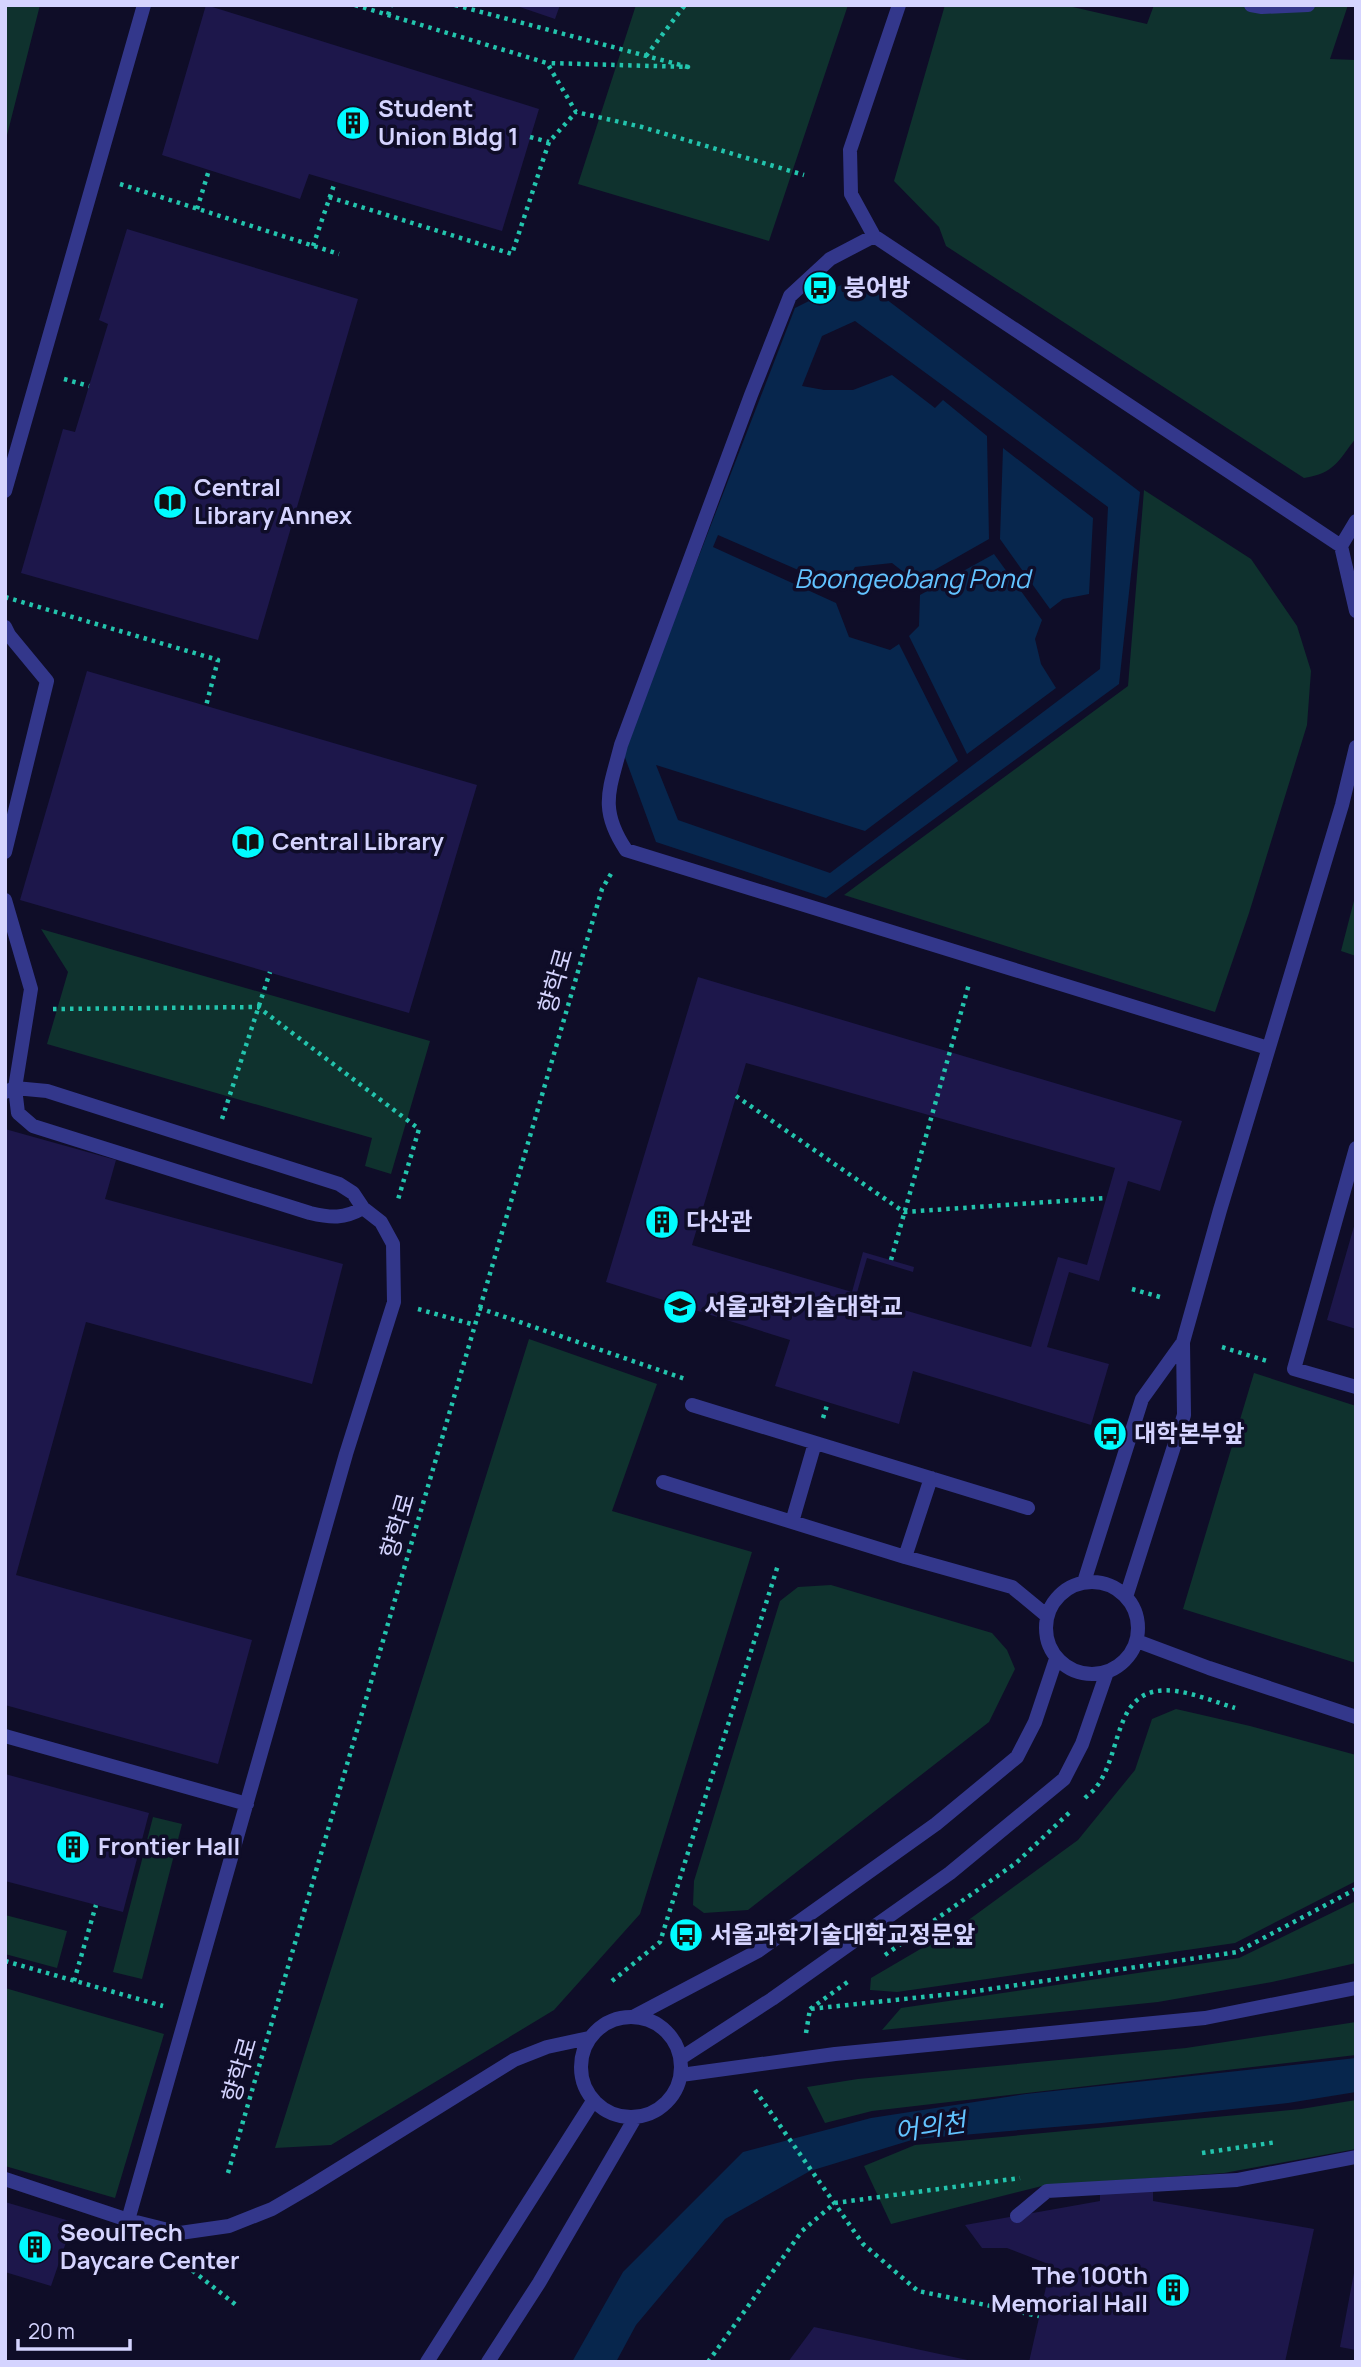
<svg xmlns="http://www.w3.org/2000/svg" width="1361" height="2367" viewBox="0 0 1361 2367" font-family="Manrope,'Noto Sans KR',sans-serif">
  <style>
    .green { fill: #0f322e }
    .water { fill: #07264d }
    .pier { fill: #0f0d28; fill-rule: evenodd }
    .building { fill: #1d174b; fill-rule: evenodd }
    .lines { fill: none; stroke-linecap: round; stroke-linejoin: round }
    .path { stroke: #23c4ad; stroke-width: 4.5; stroke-dasharray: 3.5 5; stroke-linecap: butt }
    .service { stroke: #33378b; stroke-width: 14 }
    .labels { text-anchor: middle; stroke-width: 7; stroke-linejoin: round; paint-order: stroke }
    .poi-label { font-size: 24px; font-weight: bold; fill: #d5d4ff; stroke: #0f0d28; text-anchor: start }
    .street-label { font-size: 24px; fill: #d5d4ff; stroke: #0f0d28 }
    .water-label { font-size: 26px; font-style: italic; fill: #62c3ff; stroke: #0f0d28 }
  </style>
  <rect width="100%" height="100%" fill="#0f0d28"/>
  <path class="green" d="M5 5H40L5 143Z
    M636 5H848L769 241 578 184Z
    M945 5H1064L1147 24 1154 5H1348L1330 59 1356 60V438C1338 461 1335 473 1304 478L946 246 939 227 894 181Z
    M1144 490 1251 559 1297 626 1311 671 1307 725 1249 913 1215 1012 844 895 1128 686Z
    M1356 893V956L1341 951Z
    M41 929 430 1041 391 1174 365 1166 372 1138 47 1044 68 972Z
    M529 1339 657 1384 612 1511 752 1552 640 1914 554 2010 331 2145 275 2148Z
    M1254 1373 1356 1406V1663L1183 1609Z
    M831 1585 992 1633 1007 1650 1015 1669 989 1722 748 1910 704 1913 693 1905 694 1881 780 1601 798 1587Z
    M1176 1709 1250 1726 1356 1755V1881L1235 1943 897 1992 870 1990 871 1978 963 1924 1078 1840 1135 1770 1152 1719Z
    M153 1817 182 1824 142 1979 113 1972Z
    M1356 1901V1963L1272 1982 1158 2002 882 2030 901 2008 1239 1958Z
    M5 1915 67 1931 57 1968 5 1954Z
    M5 1988 164 2034 115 2198 5 2166Z
    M1356 2022V2055L872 2111 825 2123 807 2087 858 2079 1186 2048Z
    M1356 2100V2149L1224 2173 1042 2186 891 2224 864 2166 915 2145 1301 2109Z"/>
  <path class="water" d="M857 277 1140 492 1119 684 826 898 656 842 623 752 795 308Z
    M1356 2058V2092L1288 2103 1102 2123 915 2139 810 2171 725 2219 636 2325 616 2362H572L623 2272 743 2152 871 2118 1026 2094Z"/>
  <path class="pier" d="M855 321 1108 507 1100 669 830 873 678 820 656 765 865 831 958 761 899 644 890 650 849 637 836 603 713 547 718 535 842 589 855 567 892 563 915 581 989 539 987 436 943 400 935 408 892 375 853 390H824L802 386 822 336ZM1003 448 1093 518 1089 594 1063 599 1050 609 1000 539ZM994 554 1042 620 1035 639 1041 664 1056 688 967 754 909 636 919 626 920 595Z"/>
  <path class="building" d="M206 5 539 109 502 231 309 174 300 199 162 155Z
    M514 5H560L555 19Z
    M127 229 358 299 258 640 21 573 63 429 75 432 108 324 99 320Z
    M87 671 477 785 409 1013 20 900Z
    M698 977 1182 1121 1160 1191 1128 1181 1099 1281 1069 1272 1047 1347 1109 1364 1091 1425 913 1371 899 1424 775 1386 790 1340 606 1282ZM746 1063 1115 1168 1087 1265 1058 1257 1031 1347 856 1296 867 1258 913 1272 914 1267 863 1252 852 1292 692 1245Z
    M5 1129 116 1160 105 1199 343 1264 312 1384 86 1322 16 1575 252 1640 218 1764 5 1705Z
    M1355 1223H1356V1329L1327 1320Z
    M5 1774 149 1813 123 1912 5 1881Z
    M1100 2190 1153 2191V2201L1314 2229 1285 2362H1029L1051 2265 1007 2248H982L965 2225 1100 2201Z
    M5 2202 73 2222 51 2286 5 2272Z
    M1354 2273 1356 2274V2350L1340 2347Z
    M814 2327 972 2361V2362H788Z"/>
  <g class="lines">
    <path class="path" d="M355 5 547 63 576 112 642 127 804 175
      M455 5 688 67 547 63
      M388 15 391 5
      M646 56 685 5
      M530 137 549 142
      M120 184 339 254
      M329 197 512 254 549 142 576 112
      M197 209 209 170
      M313 246 335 182
      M64 379 89 386
      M5 597 218 660 206 706
      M53 1009 258 1007 419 1129 397 1203
      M736 1096 904 1212 1106 1198
      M222 1119 270 972
      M891 1260 969 984
      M1132 1289 1160 1297
      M479 1308 685 1379
      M418 1309 475 1325
      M1222 1347 1270 1362
      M823 1418 828 1402
      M1085 1798C1089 1794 1094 1791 1097 1786 1124 1750 1112 1683 1176 1691 1196 1694 1216 1702 1235 1708
      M885 1955 1016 1863 1071 1811
      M5 1961 163 2006
      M74 1981 96 1905
      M612 1981 660 1942 778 1565
      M810 2009 849 1981
      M806 2033 810 2009 970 1992 1237 1952 1356 1889
      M755 2090 863 2244 918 2291 1039 2316
      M1202 2153 1277 2142
      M228 2173 602 889 612 872
      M179 2260 236 2305
      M708 2362 802 2231 835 2203 1020 2178"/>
    <path class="service" d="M899 5 850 150 851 194 874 236 1341 546 1356 611
      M1251 5 1262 7 1308 5
      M874 236 830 259 790 296 751 395 621 745C610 789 598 808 626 850L1268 1048
      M5 491 144 5
      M1341 546 1356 521
      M5 627 9 635 47 681 5 852
      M5 900 31 989 15 1088 5 1092
      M1356 1148 1294 1369 1356 1387
      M1183 1342 1220 1210 1342 805 1356 747
      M692 1405 1028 1508
      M663 1482 905 1557 1012 1587 1046 1615
      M792 1522 815 1443
      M905 1557 931 1478
      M1046 1628a46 46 0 1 1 92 0a46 46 0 1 1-92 0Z
      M1084 1582 1142 1399 1183 1342 1184 1415 1126 1597
      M1137 1641 1209 1668 1356 1717
      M5 1736 247 1804
      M581 2067a50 50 0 1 1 100 0a50 50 0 1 1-100 0Z
      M633 2017 758 1951 936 1824 1017 1757 1035 1722 1056 1659
      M681 2058 772 1999 950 1873 1064 1779 1082 1744 1107 1672
      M681 2075 835 2054 1205 2018 1356 1988
      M5 2179 128 2220 180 2233 229 2226 272 2209 308 2188 514 2060 547 2047 589 2038
      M1017 2216 1047 2191 1237 2180 1356 2157
      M128 2220 346 1454 394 1302 393 1244 381 1222 363 1208 353 1193 339 1184 47 1091 15 1088 18 1113 33 1126 310 1213C331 1218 344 1219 363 1208
      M427 2362 593 2101
      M488 2362 539 2283 635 2118"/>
  </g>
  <defs>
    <g id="building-disc" transform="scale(1.75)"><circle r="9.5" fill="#00fbff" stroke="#0f0d28"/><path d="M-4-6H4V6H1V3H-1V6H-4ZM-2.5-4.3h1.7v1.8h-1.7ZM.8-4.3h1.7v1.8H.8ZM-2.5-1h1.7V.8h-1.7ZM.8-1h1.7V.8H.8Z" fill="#111"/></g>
    <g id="bus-disc" transform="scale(1.75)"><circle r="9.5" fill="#00fbff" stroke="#0f0d28"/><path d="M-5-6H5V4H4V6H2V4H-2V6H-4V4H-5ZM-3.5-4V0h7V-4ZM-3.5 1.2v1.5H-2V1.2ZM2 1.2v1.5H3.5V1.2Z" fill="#111"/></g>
    <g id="library-disc" transform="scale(1.75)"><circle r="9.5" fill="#00fbff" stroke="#0f0d28"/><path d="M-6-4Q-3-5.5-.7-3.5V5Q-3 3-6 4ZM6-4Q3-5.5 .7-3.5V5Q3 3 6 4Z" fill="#111"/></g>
    <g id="university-disc" transform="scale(1.75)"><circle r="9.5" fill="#00fbff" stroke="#0f0d28"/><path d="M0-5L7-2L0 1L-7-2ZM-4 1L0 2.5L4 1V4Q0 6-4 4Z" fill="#111"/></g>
  </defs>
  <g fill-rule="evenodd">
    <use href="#building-disc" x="353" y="123"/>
    <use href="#bus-disc" x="820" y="288"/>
    <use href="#library-disc" x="170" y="502"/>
    <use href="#library-disc" x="248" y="842"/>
    <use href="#building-disc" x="662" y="1222"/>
    <use href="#university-disc" x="680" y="1307"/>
    <use href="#bus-disc" x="1110" y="1434"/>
    <use href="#building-disc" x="73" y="1847"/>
    <use href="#bus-disc" x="686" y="1935"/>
    <use href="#building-disc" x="35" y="2247"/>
    <use href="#building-disc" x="1173" y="2290"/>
  </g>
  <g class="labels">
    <g class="poi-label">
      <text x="378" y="117">Student<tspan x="378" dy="28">Union Bldg 1</tspan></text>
      <text x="844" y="296">붕어방</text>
      <text x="194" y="496">Central<tspan x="194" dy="28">Library Annex</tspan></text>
      <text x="272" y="850">Central Library</text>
      <text x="686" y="1230">다산관</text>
      <text x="704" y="1315">서울과학기술대학교</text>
      <text x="1134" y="1442">대학본부앞</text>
      <text x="98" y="1855">Frontier Hall</text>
      <text x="710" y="1943">서울과학기술대학교정문앞</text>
      <text x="60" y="2241">SeoulTech<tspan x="60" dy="28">Daycare Center</tspan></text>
      <text x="1148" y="2284" text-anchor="end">The 100th<tspan x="1148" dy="28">Memorial Hall</tspan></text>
    </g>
    <g class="street-label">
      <text transform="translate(556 981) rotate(-74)" y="8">향학로</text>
      <text transform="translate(398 1526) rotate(-74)" y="8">향학로</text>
      <text transform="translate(240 2070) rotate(-74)" y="8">향학로</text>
    </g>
    <g class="water-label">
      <text x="912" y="588">Boongeobang Pond</text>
      <text transform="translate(930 2127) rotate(-8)" y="9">어의천</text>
    </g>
  </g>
  <rect width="1361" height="2367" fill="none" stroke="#d5d4ff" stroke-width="14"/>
  <path d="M18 2339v10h112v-10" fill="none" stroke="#d5d4ff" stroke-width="3.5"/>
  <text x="28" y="2339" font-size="21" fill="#d5d4ff" stroke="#0f0d28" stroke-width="5" paint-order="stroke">20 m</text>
</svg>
